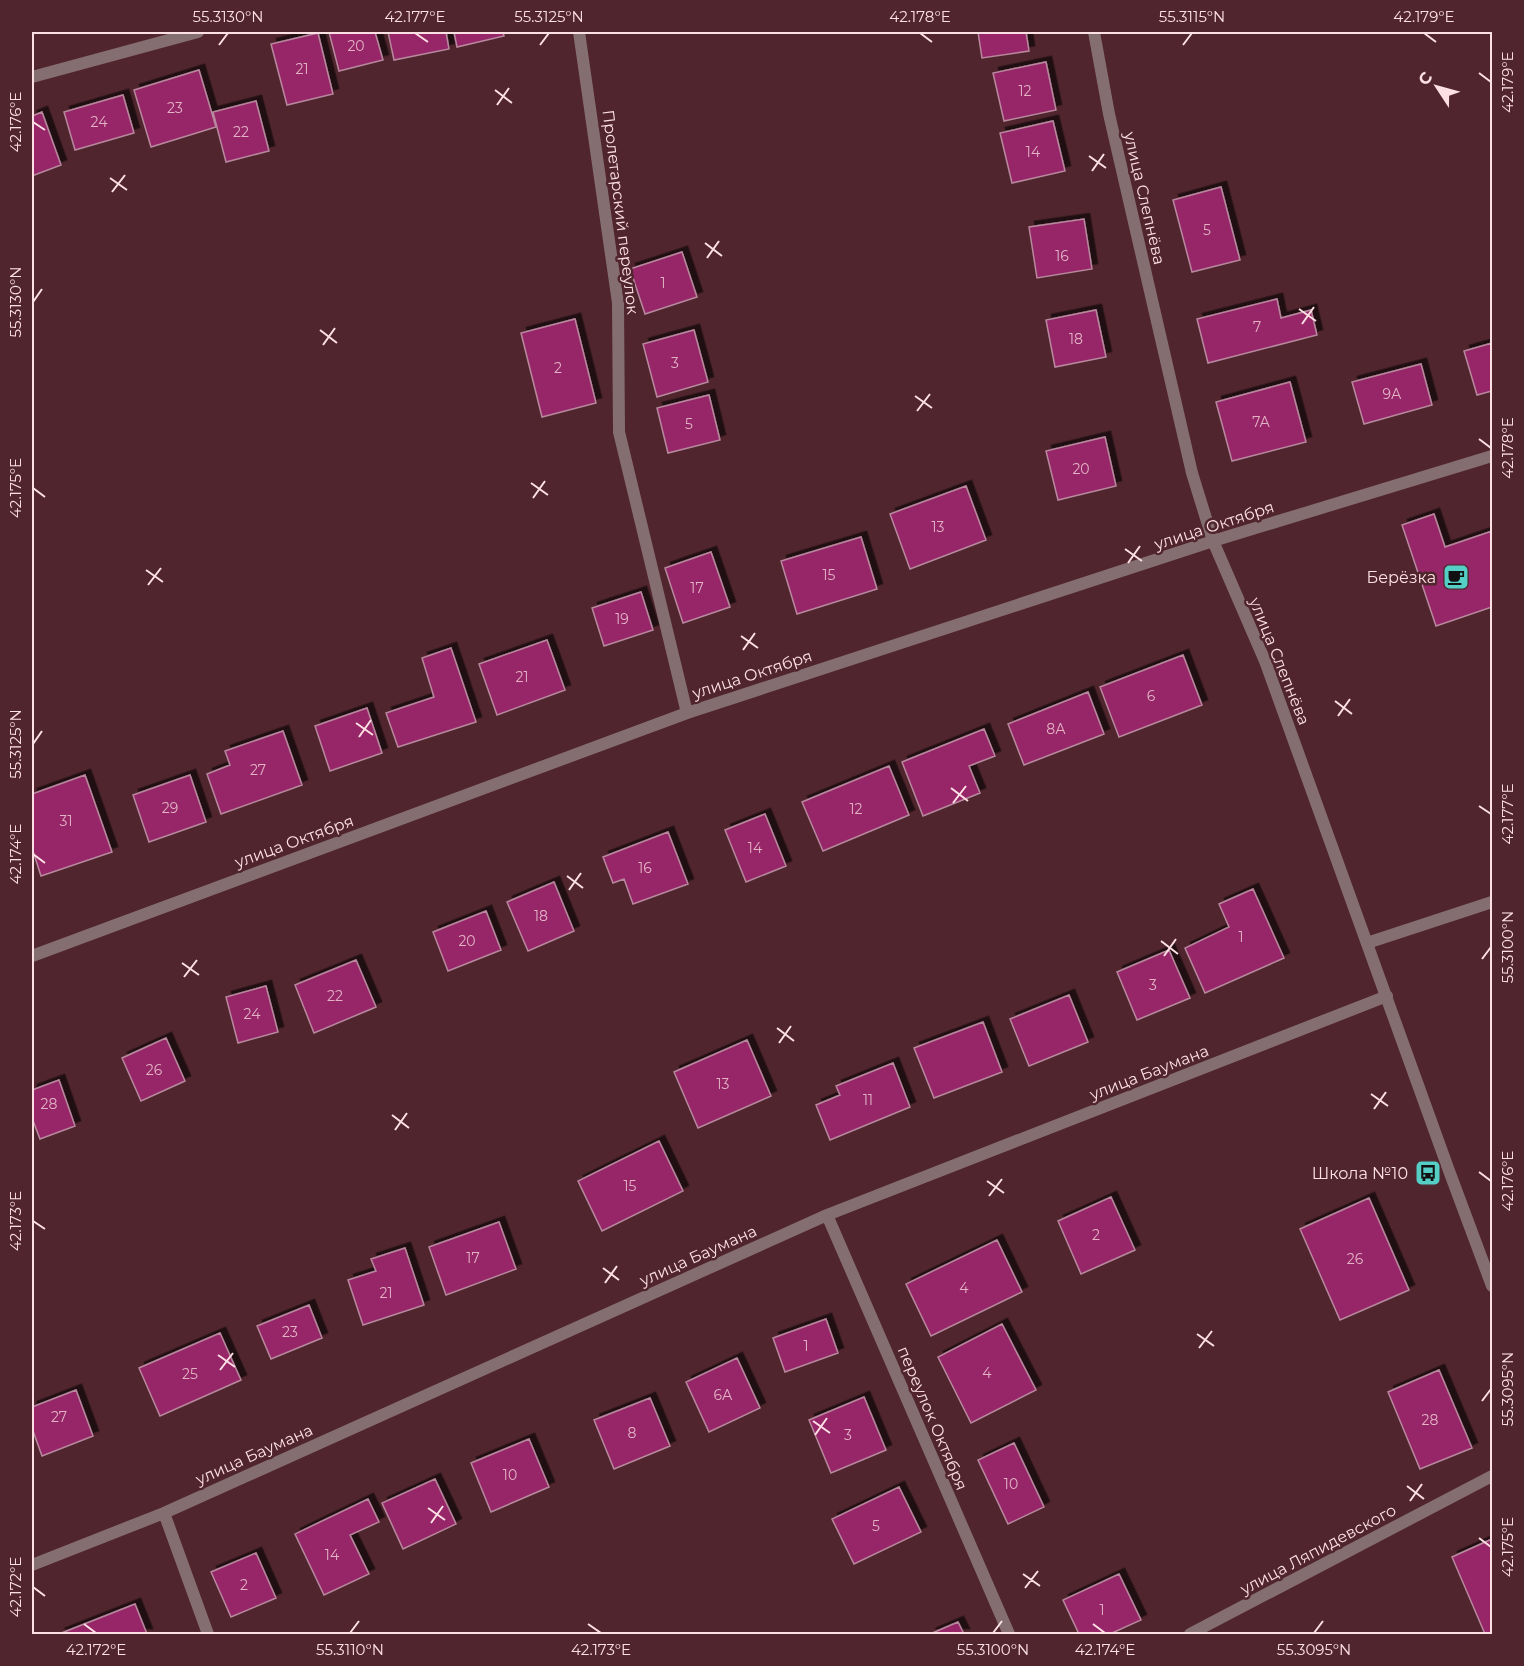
<svg xmlns="http://www.w3.org/2000/svg" width="1524" height="1666" viewBox="0 0 1524 1666" font-family="Montserrat,sans-serif">
  <style>
    .building { fill: #962868; stroke: #b8889e; stroke-width: 1.5; filter: url(#shadow) }
    .lines { fill: none; stroke-linecap: round; stroke-linejoin: round }
    .lane { stroke: #856e71; stroke-width: 12 }
    .street { stroke: #856e71; stroke-width: 12 }
    .ticks { fill: none; stroke: #fde0e4; stroke-width: 2 }
    .labels { text-anchor: middle; stroke-width: 5; stroke-linejoin: round; paint-order: stroke }
    .number-label { font-size: 14px; fill: #e3b2c5 }
    .street-label { font-size: 16px; fill: #fde0e4; stroke: #50252d }
    .poi-label { font-size: 16px; fill: #fde0e4; stroke: #50252d; text-anchor: end }
    .neatline { fill: none; stroke: #fde0e4; stroke-width: 2 }
    .ticks-label { font-size: 15px; text-anchor: middle; fill: #fde0e4 }
  </style>
  <defs>
    <filter id="shadow"><feDropShadow dx="5.5" dy="-5.5" stdDeviation="0" flood-color="#0009"/></filter>
  </defs>
  <rect width="100%" height="100%" fill="#50252d"/>
  <path class="building" d="M329 32H375L383 60 339 71Z
    M388 32H446L449 49 394 60Z
    M454 32H503L504 36 457 47Z
    M978 32H1026L1029 51 982 58Z
    M318 33 333 94 287 105 271 44Z
    M1046 62 1056 110 1004 121 993 73Z
    M199 70 216 127 151 147 134 90Z
    M123 95 134 133 75 150 64 112Z
    M256 101 269 151 226 162 213 112Z
    M42 112 61 165 32 176V116Z
    M1053 121 1065 171 1012 183 1000 133Z
    M1221 187 1240 260 1192 272 1173 200Z
    M1084 219 1092 269 1037 278 1029 227Z
    M682 252 697 297 645 314 630 269Z
    M1277 299 1281 318 1311 310 1317 335 1208 363 1197 319Z
    M1096 310 1106 357 1055 367 1046 320Z
    M575 319 596 403 542 417 521 333Z
    M694 330 708 382 657 397 643 344Z
    M1492 343V391L1477 395 1464 351Z
    M1421 364 1432 405 1364 424 1352 382Z
    M1290 382 1306 442 1232 461 1216 402Z
    M709 395 720 440 668 453 657 408Z
    M1105 437 1116 486 1058 500 1046 451Z
    M966 486 986 540 910 569 890 514Z
    M1434 514 1445 547 1492 531V607L1436 626 1402 525Z
    M861 537 877 589 797 614 781 561Z
    M711 552 730 607 683 623 665 568Z
    M641 592 653 630 604 646 592 608Z
    M547 640 565 690 497 715 479 664Z
    M451 648 476 722 398 747 386 713 434 697 422 658Z
    M1183 655 1202 705 1119 737 1100 687Z
    M1088 692 1104 734 1024 765 1008 724Z
    M367 708 382 753 330 771 315 726Z
    M984 729 995 756 969 766 980 793 923 816 902 762Z
    M283 731 302 785 221 814 207 774 230 765 225 751Z
    M889 766 909 815 823 851 802 802Z
    M85 775 112 852 41 876 32 848V794Z
    M190 775 206 822 149 842 133 795Z
    M765 814 786 866 746 882 725 830Z
    M668 832 688 884 633 904 624 879 613 883 603 857Z
    M554 882 574 931 528 951 507 902Z
    M1253 889 1284 958 1205 993 1185 948 1229 927 1219 904Z
    M486 911 501 950 448 971 433 932Z
    M1169 950 1190 998 1137 1020 1117 972Z
    M356 960 376 1007 314 1033 295 985Z
    M266 986 278 1032 238 1043 226 997Z
    M1069 995 1088 1042 1029 1066 1010 1019Z
    M983 1022 1002 1072 934 1098 914 1048Z
    M166 1038 185 1081 141 1101 122 1058Z
    M747 1040 771 1096 698 1128 674 1072Z
    M893 1063 910 1107 830 1140 816 1105 840 1095 836 1086Z
    M59 1080 75 1126 40 1139 32 1118V1090Z
    M659 1141 683 1191 602 1231 578 1181Z
    M1111 1197 1135 1250 1081 1274 1058 1221Z
    M1369 1198 1409 1290 1340 1320 1300 1229Z
    M499 1222 516 1269 446 1295 429 1247Z
    M997 1240 1022 1292 931 1336 906 1284Z
    M405 1248 424 1305 363 1325 348 1280 376 1271 371 1259Z
    M309 1305 322 1338 271 1359 257 1326Z
    M826 1319 838 1353 785 1372 773 1338Z
    M1002 1324 1036 1390 971 1423 938 1357Z
    M220 1333 241 1380 160 1416 139 1368Z
    M737 1358 760 1408 709 1432 686 1382Z
    M1439 1370 1472 1448 1420 1469 1388 1392Z
    M76 1390 93 1436 42 1456 32 1428V1407Z
    M864 1397 886 1450 831 1473 809 1420Z
    M650 1398 670 1446 614 1469 594 1420Z
    M529 1439 549 1487 491 1512 471 1463Z
    M1014 1443 1044 1507 1008 1524 978 1460Z
    M435 1479 456 1524 403 1549 382 1503Z
    M899 1487 921 1532 854 1564 832 1519Z
    M368 1499 379 1522 350 1535 369 1574 324 1595 295 1534Z
    M1492 1539V1634H1485L1452 1557Z
    M256 1553 276 1598 231 1617 211 1572Z
    M1119 1574 1141 1620 1110 1634H1079L1063 1600Z
    M135 1604 147 1634H59Z
    M958 1622 964 1634H930Z"/>
  <g class="lines">
    <path class="lane" d="M1367 943 1492 902"/>
    <path class="street" d="M579 32 618 303 619 432 687 713
      M1094 32 1109 114 1192 473 1213 541 1265 661 1448 1168 1492 1286
      M32 77 198 32
      M32 956 687 713 1213 541 1492 456
      M827 1215 1009 1634
      M164 1513 208 1634
      M32 1565 164 1513 827 1215 1387 996
      M1190 1634 1492 1476"/>
  </g>
  <path class="ticks" d="M415 33 428 42M920 33 932 42M1424 33 1436 42M219 45 228 33M540 45 549 33M1183 45 1192 33M1479 73 1491 82M495 90 512 103M497 105 509 88M33 122 45 130M1089 156 1106 168M1092 171 1104 154M110 178 127 190M112 192 125 175M705 243 722 256M707 258 719 241M33 302 42 289M1299 309 1316 321M1302 324 1314 307M320 330 337 343M323 345 335 328M915 396 932 408M917 411 930 394M1479 439 1491 448M531 483 548 495M33 488 45 497M533 498 545 481M1125 549 1142 561M1128 563 1140 546M146 570 163 582M148 585 161 568M741 636 758 648M743 650 755 633M1335 701 1352 714M1338 716 1350 699M356 723 373 735M359 737 371 720M33 744 42 731M951 788 968 801M953 803 966 786M1479 806 1491 814M33 854 45 863M567 876 583 888M569 890 581 873M1161 941 1178 954M1164 956 1176 939M1482 959 1491 947M182 963 199 975M184 977 197 960M777 1028 794 1041M779 1043 791 1026M1371 1094 1388 1106M1374 1109 1386 1092M392 1115 409 1128M395 1130 407 1113M1479 1172 1491 1181M987 1181 1004 1193M989 1196 1002 1179M33 1221 45 1229M603 1268 619 1280M605 1283 617 1266M1197 1334 1214 1346M1199 1348 1212 1331M218 1355 235 1367M220 1370 233 1353M1482 1401 1491 1389M813 1421 830 1433M815 1435 827 1418M1407 1486 1424 1499M1410 1501 1422 1484M428 1508 445 1520M431 1523 443 1506M1479 1538 1491 1547M1023 1574 1040 1586M33 1587 45 1596M1025 1588 1038 1571M84 1624 96 1633M588 1624 601 1633M1093 1624 1105 1633M350 1633 359 1621M993 1633 1002 1621M1314 1633 1323 1621"/>
  <defs>
    <g id="cafe-square" transform="scale(1.35)"><rect x="-9" y="-9" width="18" height="18" rx="4" fill="#55cec6" stroke="#50252d"/><path d="M-5.5-4.5H6V0H3Q3 3.5 0 3.5H-2.5Q-5.5 3.5-5.5 0ZM3-3.2v2h1.7v-2ZM-6 4.5H4V6H-6Z" fill="#111"/></g>
    <g id="bus-square" transform="scale(1.35)"><rect x="-9" y="-9" width="18" height="18" rx="4" fill="#55cec6" stroke="#50252d"/><path d="M-5-6H5V4H4V6H2V4H-2V6H-4V4H-5ZM-3.5-4V0h7V-4ZM-3.5 1.2v1.5H-2V1.2ZM2 1.2v1.5H3.5V1.2Z" fill="#111"/></g>
  </defs>
  <g fill-rule="evenodd">
    <use href="#cafe-square" x="1456" y="577"/>
    <use href="#bus-square" x="1428" y="1173"/>
  </g>
  <g class="labels">
    <g class="number-label">
      <text x="356" y="51">20</text>
      <text x="302" y="74">21</text>
      <text x="1025" y="96">12</text>
      <text x="175" y="113">23</text>
      <text x="99" y="127">24</text>
      <text x="241" y="137">22</text>
      <text x="1033" y="157">14</text>
      <text x="1207" y="235">5</text>
      <text x="1062" y="261">16</text>
      <text x="663" y="288">1</text>
      <text x="1257" y="332">7</text>
      <text x="1076" y="344">18</text>
      <text x="675" y="368">3</text>
      <text x="558" y="373">2</text>
      <text x="1392" y="399">9А</text>
      <text x="1261" y="427">7А</text>
      <text x="689" y="429">5</text>
      <text x="1081" y="474">20</text>
      <text x="938" y="532">13</text>
      <text x="829" y="580">15</text>
      <text x="697" y="593">17</text>
      <text x="622" y="624">19</text>
      <text x="522" y="682">21</text>
      <text x="1151" y="701">6</text>
      <text x="1056" y="734">8А</text>
      <text x="258" y="775">27</text>
      <text x="170" y="813">29</text>
      <text x="856" y="814">12</text>
      <text x="66" y="826">31</text>
      <text x="755" y="853">14</text>
      <text x="645" y="873">16</text>
      <text x="541" y="921">18</text>
      <text x="1241" y="942">1</text>
      <text x="467" y="946">20</text>
      <text x="1153" y="990">3</text>
      <text x="335" y="1001">22</text>
      <text x="252" y="1019">24</text>
      <text x="154" y="1075">26</text>
      <text x="723" y="1089">13</text>
      <text x="868" y="1105">11</text>
      <text x="49" y="1109">28</text>
      <text x="630" y="1191">15</text>
      <text x="1096" y="1240">2</text>
      <text x="473" y="1263">17</text>
      <text x="1355" y="1264">26</text>
      <text x="964" y="1293">4</text>
      <text x="386" y="1298">21</text>
      <text x="290" y="1337">23</text>
      <text x="806" y="1351">1</text>
      <text x="987" y="1378">4</text>
      <text x="190" y="1379">25</text>
      <text x="723" y="1400">6А</text>
      <text x="59" y="1422">27</text>
      <text x="1430" y="1425">28</text>
      <text x="632" y="1438">8</text>
      <text x="848" y="1440">3</text>
      <text x="510" y="1480">10</text>
      <text x="1011" y="1489">10</text>
      <text x="876" y="1531">5</text>
      <text x="332" y="1560">14</text>
      <text x="244" y="1590">2</text>
      <text x="1102" y="1615">1</text>
    </g>
    <g class="street-label">
      <text transform="translate(1145 198) rotate(77)" y="6">улица Слепнёва</text>
      <text transform="translate(621 212) rotate(83)" y="6">Пролетарский переулок</text>
      <text transform="translate(1214 525) rotate(-18)" y="6">улица Октября</text>
      <text transform="translate(1280 661) rotate(68)" y="6">улица Слепнёва</text>
      <text transform="translate(752 674) rotate(-18)" y="6">улица Октября</text>
      <text transform="translate(294 841) rotate(-20)" y="6">улица Октября</text>
      <text transform="translate(1149 1072) rotate(-21)" y="6">улица Баумана</text>
      <text transform="translate(698 1255) rotate(-24)" y="6">улица Баумана</text>
      <text transform="translate(933 1418) rotate(67)" y="6">переулок Октября</text>
      <text transform="translate(254 1454) rotate(-24)" y="6">улица Баумана</text>
      <text transform="translate(1318 1549) rotate(-28)" y="6">улица Ляпидевского</text>
    </g>
    <g class="poi-label">
      <text x="1436" y="583">Берёзка</text>
      <text x="1408" y="1179">Школа №10</text>
    </g>
  </g>
  <rect width="1524" height="1666" fill="none" stroke="#50252d" stroke-width="66"/>
  <g transform="translate(1437 87) rotate(306)" stroke="#50252d" stroke-width="4.5" paint-order="stroke">
  <path d="M0-4.5L10 22L0 15L-10 22Z" fill="#fde0e4"/>
  <text y="-9" font-size="16" font-weight="bold" text-anchor="middle" fill="#fde0e4">С</text>
  </g>
  <rect x="33" y="33" width="1458" height="1600" class="neatline"/>
  <g class="ticks-label">
    <text x="228" y="22">55.3130°N</text>
    <text x="415" y="22">42.177°E</text>
    <text x="549" y="22">55.3125°N</text>
    <text x="920" y="22">42.178°E</text>
    <text x="1192" y="22">55.3115°N</text>
    <text x="1424" y="22">42.179°E</text>
    <text transform="translate(1508 82) rotate(-90)" y="5">42.179°E</text>
    <text transform="translate(16 122) rotate(-90)" y="5">42.176°E</text>
    <text transform="translate(16 302) rotate(-90)" y="5">55.3130°N</text>
    <text transform="translate(1508 448) rotate(-90)" y="5">42.178°E</text>
    <text transform="translate(16 488) rotate(-90)" y="5">42.175°E</text>
    <text transform="translate(16 744) rotate(-90)" y="5">55.3125°N</text>
    <text transform="translate(1508 814) rotate(-90)" y="5">42.177°E</text>
    <text transform="translate(16 854) rotate(-90)" y="5">42.174°E</text>
    <text transform="translate(1508 947) rotate(-90)" y="5">55.3100°N</text>
    <text transform="translate(1508 1181) rotate(-90)" y="5">42.176°E</text>
    <text transform="translate(16 1221) rotate(-90)" y="5">42.173°E</text>
    <text transform="translate(1508 1389) rotate(-90)" y="5">55.3095°N</text>
    <text transform="translate(1508 1547) rotate(-90)" y="5">42.175°E</text>
    <text transform="translate(16 1587) rotate(-90)" y="5">42.172°E</text>
    <text x="96" y="1655">42.172°E</text>
    <text x="350" y="1655">55.3110°N</text>
    <text x="601" y="1655">42.173°E</text>
    <text x="993" y="1655">55.3100°N</text>
    <text x="1105" y="1655">42.174°E</text>
    <text x="1314" y="1655">55.3095°N</text>
  </g>
</svg>
